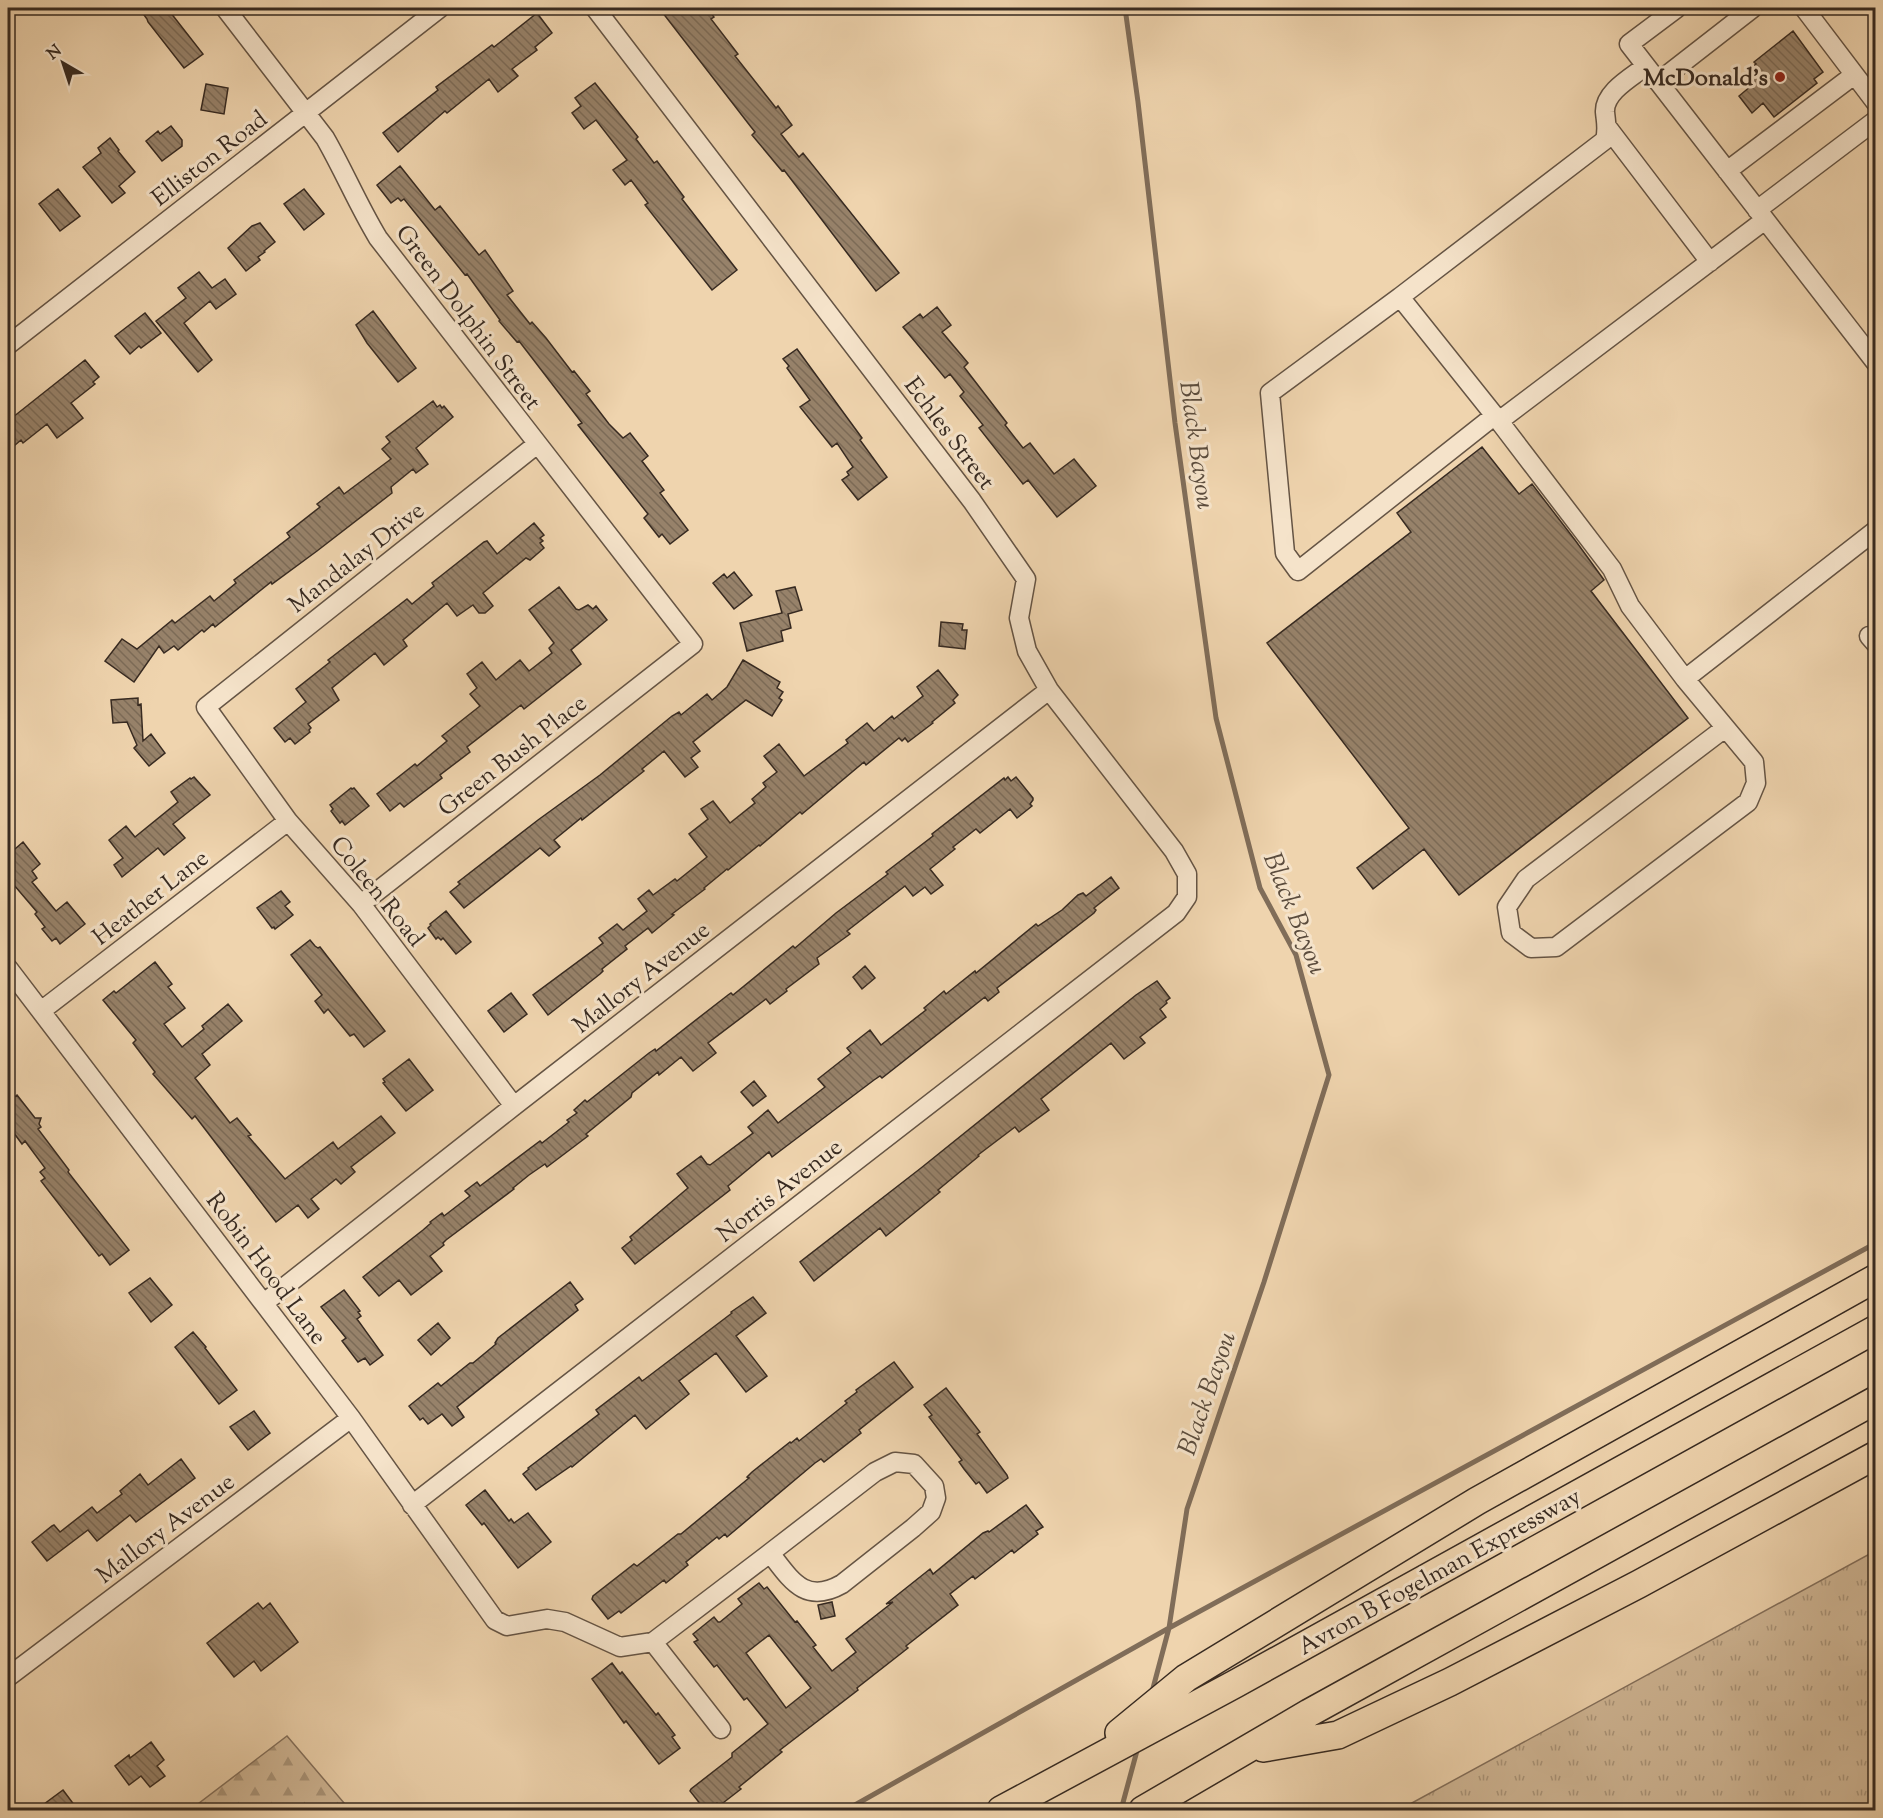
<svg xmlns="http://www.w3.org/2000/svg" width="1883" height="1818" viewBox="0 0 1883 1818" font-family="'Sorts Mill Goudy',serif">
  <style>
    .grass { fill: url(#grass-tufts); stroke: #84705c; stroke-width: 1.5 }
    .forest { fill: url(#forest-firs); stroke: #84705c; stroke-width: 1.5 }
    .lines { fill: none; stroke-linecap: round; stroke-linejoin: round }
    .stream { stroke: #806d59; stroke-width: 5 }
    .building { fill: url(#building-back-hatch); stroke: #372a21; stroke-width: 1.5; fill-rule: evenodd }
    .minor-casing { stroke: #655444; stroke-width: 21 }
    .highway-casing { stroke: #372a21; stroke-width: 30 }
    .minor { stroke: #f5e3ca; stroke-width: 18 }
    .highway { stroke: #efd4ae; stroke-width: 27 }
    .poi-dot { fill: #8f2418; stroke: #f5e3ca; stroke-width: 2 }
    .labels { text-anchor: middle; stroke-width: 6; stroke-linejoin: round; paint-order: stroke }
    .poi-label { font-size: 24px; font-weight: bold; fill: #372a21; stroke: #f5e3ca; text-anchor: end }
    .street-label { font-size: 24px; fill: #372a21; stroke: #f5e3ca }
    .water-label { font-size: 26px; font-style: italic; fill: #5b4c3d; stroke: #f5e3ca }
  </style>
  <defs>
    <pattern id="grass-tufts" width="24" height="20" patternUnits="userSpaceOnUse" patternTransform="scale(1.5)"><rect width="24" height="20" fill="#d0b796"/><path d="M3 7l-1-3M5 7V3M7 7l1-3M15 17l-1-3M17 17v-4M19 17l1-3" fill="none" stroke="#aa957a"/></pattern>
    <pattern id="forest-firs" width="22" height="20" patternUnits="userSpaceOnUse" patternTransform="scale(1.5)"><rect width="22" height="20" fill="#d0b796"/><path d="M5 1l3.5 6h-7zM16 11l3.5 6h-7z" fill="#aa957a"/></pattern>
    <pattern id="building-back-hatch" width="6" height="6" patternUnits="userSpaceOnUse" patternTransform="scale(1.5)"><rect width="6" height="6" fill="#97826a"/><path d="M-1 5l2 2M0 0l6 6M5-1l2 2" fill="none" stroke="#7c6b57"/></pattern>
  </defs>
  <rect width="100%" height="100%" fill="#efd4ae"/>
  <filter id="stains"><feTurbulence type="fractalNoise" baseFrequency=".00333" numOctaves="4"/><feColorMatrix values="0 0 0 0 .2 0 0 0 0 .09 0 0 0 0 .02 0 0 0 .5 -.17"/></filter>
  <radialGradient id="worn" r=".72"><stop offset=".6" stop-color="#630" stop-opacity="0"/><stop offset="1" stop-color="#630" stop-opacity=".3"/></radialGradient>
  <path class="grass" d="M1875 1551V1810H1399Z"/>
  <path class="forest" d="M287 1736 350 1810H190Z"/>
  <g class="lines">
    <path class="stream" d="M1125 8 1138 102 1175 423 1216 718 1260 888 1296 955 1329 1075 1264 1282 1187 1509 1169 1628 1152 1692
      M846 1810 1169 1628 1876 1243
      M1121 1810 1138 1747"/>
  </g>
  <path class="building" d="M139 8H167L203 54 184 68 148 22 147 19Z
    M659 8H707L714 17 711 19 738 54 735 56 776 108 778 106 792 125 781 134 799 157 803 153 899 273 876 291 784 170 782 171 752 135 755 132 751 127Z
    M537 13 552 33 535 47 537 50 512 69 518 76 498 92 489 79 447 113 445 111 398 152 383 133 438 90 436 87 492 45 494 47Z
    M1793 31 1823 72 1814 79 1817 83 1774 117 1763 103 1752 113 1739 96 1751 86 1742 75 1756 64 1754 62Z
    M595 83 638 137 636 139 654 163 657 161 684 197 682 199 737 270 712 290 645 205 648 203 631 180 625 185 613 170 627 160 596 120 584 129 572 113 581 106 575 98Z
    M206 84 228 88 224 114 201 110Z
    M171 126 182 140V146L162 161 146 141 158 131 160 134Z
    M110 138 119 150 118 151 135 172 119 186 125 193 112 203 83 167 101 153 98 148Z
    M400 166 435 210 440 206 479 255 485 250 513 291 507 295 530 324 532 322 546 338 572 372 574 371 590 391 586 394 609 424 623 438 630 433 648 456 642 461 664 490 660 493 688 530 670 544 662 534 659 537 644 518 648 514 578 425 582 423 519 341 517 342 499 321 500 320 467 274 465 275 404 199 401 201 398 198 391 203 377 185Z
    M58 189 80 216 60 231 39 204Z
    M304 189 324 214 304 230 284 204Z
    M260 223 275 242 264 251 265 252 258 257 260 260 246 271 228 248 252 226Z
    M199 272 212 288 225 279 236 294 216 309 210 301 184 323 212 360 198 372 156 321 186 298 178 288Z
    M937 307 951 325 942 332 968 363 964 367 1007 423 1005 425 1023 448 1030 443 1054 474 1074 459 1096 486 1057 517 1028 480 1023 484 979 428 983 425 960 396 964 392 950 374 945 378 903 327 920 314 923 318Z
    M373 311 416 368 398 382 367 343 356 325Z
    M145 313 161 333 141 348 139 346 130 354 115 336Z
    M797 349 862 438 860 440 887 477 858 500 842 480 849 475 847 472 853 467 837 443 832 447 800 407 810 400 787 368 789 366 783 359Z
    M85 360 99 377 93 382 95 384 71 403 83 418 57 438 47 424 23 443 21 440 8 451V421Z
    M433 401 437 407 440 405 442 408 444 406 453 417 416 448 428 464 416 473 413 469 391 487 392 493 317 551 272 584 271 582 215 627 213 624 204 632 202 630 178 650 174 646 164 653 159 646 134 682 105 661 122 639 137 649 171 621 172 620 175 623 210 596 214 601 236 583 234 580 290 537 287 533 320 507 317 504 339 487 344 494 391 459 382 449 390 442 386 437Z
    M1482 447 1519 494 1532 484 1575 540 1604 580 1591 591 1688 718 1459 895 1424 849 1373 889 1357 868 1409 828 1267 643 1411 532 1397 513Z
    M534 523 544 535 540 538 543 541 540 543 544 548 530 560 526 558 483 593 493 606 485 613H479L473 605 457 616 447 603 403 640 407 646 384 665 375 653 332 688 339 700 308 724 311 728 309 730 310 732 295 744 290 738 285 742 274 728 306 702 296 689 330 662 328 660 407 599 412 604 434 586 432 583 442 575 484 542 487 541 497 554Z
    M734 572 752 595 734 609 713 583 724 574 727 578Z
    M559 587 576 609 579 610 588 605 593 609 596 606 607 620 571 650 581 664 524 709 521 705 467 747 470 752 440 775 442 778 404 807 400 803 390 811 377 794 415 764 417 766 447 741 442 736 480 706 470 694 477 688 467 674 482 662 496 680 520 660 529 671 552 653 549 648 554 643 529 610Z
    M795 587 802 610 788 614 791 628 781 631 783 641 747 651 740 623 782 613 776 591Z
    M941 622 963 624 962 630H967L965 649 939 646Z
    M743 660 780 682 777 688 783 692 779 698 782 700 772 716 746 700 693 742 700 751 691 758 698 767 685 777 664 751 642 769 644 771 582 820 581 818 554 840 560 847 549 856 540 848 464 908 450 892 460 884 458 882 538 820 600 775 672 716 679 712 681 715 707 694 712 700 727 687Z
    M938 670 958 695 953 700 955 703 932 722 933 723 908 742 905 738 902 741 899 738 866 765 864 762 802 814 800 812 760 846 759 845 728 870 727 869 704 888 705 889 672 914 674 915 658 928 652 933 648 928 625 946 627 949 602 969 603 971 600 974 548 1015 533 995 603 943 599 938 617 924 623 930 647 911 638 899 649 890 653 895 675 879 677 881 707 857 689 834 708 819 701 809 713 801 730 823 755 803 752 799 766 787 763 783 777 772 764 756 779 744 804 776 848 743 846 740 867 723 874 731 892 716 894 719 923 696 917 687Z
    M138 698V705L141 704 143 741 151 734 165 753 149 766 134 748 137 745 127 722 113 723 111 700Z
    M194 777 210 795 173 824 185 838 164 855 158 848 122 877 114 865 123 858 109 840 126 826 135 837 178 802 171 792 190 778 191 779Z
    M1008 777 1011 781 1016 777 1033 798V800L1030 804 1032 806 1017 818 1010 809 980 833 976 829 953 847 955 849 930 869 943 885 931 894 925 887 913 896 905 886 847 931 850 934 817 958 819 964 786 989 787 991 770 1004 766 999 762 1002 708 1043 716 1053 693 1071 681 1057 659 1075 658 1072 632 1093 631 1097 586 1134 588 1136 547 1167 545 1164 529 1175 513 1188 514 1189 446 1240 443 1243 444 1245 430 1256 442 1271 411 1295 399 1280 379 1296 363 1277 423 1230 431 1223 430 1222 442 1213 444 1216 470 1196 465 1191 477 1182 480 1186 540 1141 542 1143 569 1122 567 1120 577 1113 574 1110 585 1100 587 1102 649 1053 655 1049 656 1051 728 995 731 993 733 995 793 946 795 948 836 913 888 874 886 872 933 836 932 834 1004 778 1005 780Z
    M351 788 352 789 354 788 369 806 345 825 342 821 340 823 331 811 333 809 330 805Z
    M23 842 40 864 32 871 37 878 32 882 56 911 67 902 85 924 60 944 56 938 52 941 42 929 45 927 35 914 37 912 8 878V855Z
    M1111 877 1119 888 1094 908 1096 910 1094 913 997 988 999 992 988 1001 985 997 882 1078 880 1076 874 1080 772 1157 769 1152 728 1186 730 1190 635 1264 622 1248 632 1240 630 1237 688 1188 677 1174 701 1156 707 1164 710 1165 753 1133 748 1127 768 1110 778 1123 825 1087 818 1079 851 1053 847 1048 870 1030 881 1045 926 1010 924 1008 944 991 946 994 975 971 976 973 1036 924 1038 926 1062 910 1078 895 1083 893 1086 896Z
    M281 891 290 902 285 906 293 915 275 929 274 927 272 928 257 908Z
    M446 911 471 942 456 954 443 938 441 940 438 937 436 939 428 928 431 925 430 924Z
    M310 940 315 946 318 948 320 947 385 1031 364 1047 354 1034 350 1036 328 1009 324 1013 315 1001 322 995 291 955Z
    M155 962 172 984 168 987 185 1008 164 1024 182 1047 204 1029 202 1026 228 1004 242 1021 202 1054 210 1065 195 1078 230 1123 237 1118 251 1135 248 1136 285 1179 333 1142 338 1149 381 1116 395 1133 351 1167 355 1172 341 1184 336 1179 311 1199 319 1209 308 1218 298 1205 276 1222 195 1116 192 1119 153 1074 155 1072 133 1043 136 1040 103 1000 114 991 116 993Z
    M865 966 875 978 862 989 853 977Z
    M1157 981 1170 998 1166 1001 1167 1003 1160 1009 1166 1017 1140 1037 1145 1043 1124 1059 1111 1043 1041 1099 1049 1110 1019 1132 1015 1127 978 1155 979 1156 938 1190 940 1192 886 1236 880 1228 814 1281 800 1262 921 1168 1136 995Z
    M511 993 527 1014 504 1032 488 1011Z
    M409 1059 433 1090 406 1111 383 1083 385 1082 383 1079Z
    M754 1081 766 1096 753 1106 741 1092Z
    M17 1095 35 1118H41L39 1124 41 1127 38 1129 69 1170 68 1172 129 1250 110 1265 102 1254 99 1256 41 1181 45 1178 40 1172 45 1168 25 1141 22 1144 8 1125V1102Z
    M150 1278 172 1305 151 1322 129 1293Z
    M570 1282 583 1299 575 1305 578 1310 457 1407 464 1417 452 1426 442 1414 428 1424 423 1418 420 1420 409 1406 438 1383 441 1386 470 1363H473L496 1344 495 1343 498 1338Z
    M344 1290 360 1311 358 1312 361 1316 357 1319 383 1355 370 1365 365 1358 358 1362 342 1341 346 1338 321 1307Z
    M753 1297 766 1313 736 1336 767 1376 746 1392 716 1353 679 1381 689 1394 646 1429 635 1415 572 1467 571 1466 536 1490 523 1474 529 1469 528 1468 599 1414 596 1410 639 1377 642 1381 645 1379 732 1313 731 1312Z
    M438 1323 450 1338 431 1355 418 1340Z
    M193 1332 206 1347 205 1348 237 1390 219 1404 175 1347Z
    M894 1362 913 1387 859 1430 861 1433 824 1462 821 1459 815 1463 727 1537 725 1534 719 1539 717 1537 686 1562 688 1565 666 1583 664 1580 621 1613 619 1611 608 1619 592 1599 593 1596 634 1564 637 1566 678 1534H681L749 1478 747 1477 752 1472 790 1442 791 1443 797 1438 799 1441 847 1403 845 1401 857 1392 856 1390Z
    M946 1388 980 1432 977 1434 1007 1475 1008 1478 987 1493 979 1482 976 1484 964 1469 959 1462 962 1460 929 1417 932 1415 924 1405Z
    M254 1411 270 1433 248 1450 230 1427Z
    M181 1459 195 1478 136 1522 130 1515 97 1541 88 1530 47 1561 32 1542 52 1526 54 1525 60 1532 92 1507 97 1513 122 1494 120 1491 140 1474 148 1485Z
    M485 1490 509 1521 511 1519 514 1523 528 1513 551 1542 518 1568 484 1523 482 1525 466 1505Z
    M1026 1505 1043 1527 1036 1531 1038 1534 1014 1553 1012 1550 975 1579 973 1576 950 1594 958 1605 906 1646 908 1648 857 1688 858 1690 780 1750 782 1752 739 1787 741 1789 719 1806 717 1803 705 1810 690 1791 691 1789 732 1757V1753L768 1724 747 1698 744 1700 717 1665 714 1667 694 1642 698 1640 693 1634 714 1617 718 1622H720L742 1604 738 1599 759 1583 764 1589 767 1587 795 1622 797 1621 816 1645 813 1647 832 1671 856 1652 846 1639 893 1602 886 1604 930 1569 933 1574 983 1533 988 1531 989 1532ZM769 1635 811 1688 786 1708 746 1653Z
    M832 1602 835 1616 821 1619 818 1605Z
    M258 1603 263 1609 270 1603 298 1642 261 1671 254 1661 234 1677 207 1643Z
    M612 1663 620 1674 622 1672 656 1715 658 1713 675 1735 672 1737 680 1748 659 1764 626 1721 624 1723 592 1679Z
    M151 1742 164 1760 157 1766 165 1776 150 1787 141 1776 129 1785 115 1766 129 1755 130 1758Z
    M63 1790 78 1810H36Z"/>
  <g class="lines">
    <g class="minor-casing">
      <path id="minor" d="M225 8 325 138C344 171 358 205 378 238L693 644 361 904
        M1677 8 1629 44 1876 363
        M1804 8 1876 103
        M1658 82 1753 8
        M1608 128 1710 262
        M1727 171 1854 75
        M1757 210 1876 120
        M1400 297 1270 393 1285 553 1298 571 1494 416
        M8 345 440 8
        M1499 421 1400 297 1605 140C1608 129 1606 123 1605 112 1604 92 1632 77 1646 66
        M1869 636 1876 644
        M1685 679 1876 530
        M1725 728 1526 879 1507 907 1511 933 1531 948 1556 947 1748 802 1756 783 1754 762 1685 679 1630 606 1612 569 1499 421 1765 220
        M8 968 351 1418 495 1620 507 1626 547 1619 565 1622 620 1647 653 1642 721 1729
        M41 1011 288 821
        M514 1106 361 904 288 821 206 707 536 445
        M264 1303 514 1106 1049 690
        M895 1462 914 1464 934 1486 936 1498 931 1512 913 1528 842 1584C805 1605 791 1580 770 1553L875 1472Z
        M412 1505 1176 913 1187 897V874L1174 851 1049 690 1027 651 1019 618 1026 579 972 501 595 8
        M653 1642 770 1553
        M8 1677 351 1418"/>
    </g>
    <g class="highway-casing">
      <path id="highway" d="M1119 1733 1186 1678 1477 1501 1876 1278
        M1263 1748 1338 1735 1450 1682 1639 1584 1876 1455
        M1001 1810 1235 1684 1876 1329
        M1143 1810 1309 1713 1876 1400"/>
    </g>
    <use href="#minor" class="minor"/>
    <use href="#highway" class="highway"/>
  </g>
  <circle class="poi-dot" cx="1780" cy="77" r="6"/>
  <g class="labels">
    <g class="poi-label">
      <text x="1768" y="85">McDonald's</text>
    </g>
    <g class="street-label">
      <text transform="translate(209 158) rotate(-38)" y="8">Elliston Road</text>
      <text transform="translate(469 317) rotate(53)" y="8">Green Dolphin Street</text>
      <text transform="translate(950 433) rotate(53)" y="8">Echles Street</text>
      <text transform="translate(356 557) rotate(-38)" y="8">Mandalay Drive</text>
      <text transform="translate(512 755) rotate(-38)" y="8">Green Bush Place</text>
      <text transform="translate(378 891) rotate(51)" y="8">Coleen Road</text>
      <text transform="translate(150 897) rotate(-38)" y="8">Heather Lane</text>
      <text transform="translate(641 977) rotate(-38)" y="8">Mallory Avenue</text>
      <text transform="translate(779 1190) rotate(-38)" y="8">Norris Avenue</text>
      <text transform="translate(267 1268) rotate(53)" y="8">Robin Hood Lane</text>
      <text transform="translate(165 1528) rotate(-37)" y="8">Mallory Avenue</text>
      <text transform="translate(1439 1571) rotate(-29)" y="8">Avron B Fogelman Expressway</text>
    </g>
    <g class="water-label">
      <text transform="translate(1198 445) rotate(82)" y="9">Black Bayou</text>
      <text transform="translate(1296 913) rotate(68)" y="9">Black Bayou</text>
      <text transform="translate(1206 1393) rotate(-71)" y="9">Black Bayou</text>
    </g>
  </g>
  <rect width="1883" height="1818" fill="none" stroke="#efd4ae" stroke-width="30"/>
  <rect x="9" y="9" width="1865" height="1800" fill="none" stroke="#372a21" stroke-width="3"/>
  <rect x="15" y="15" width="1853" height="1788" fill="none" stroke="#372a21" stroke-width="1.5"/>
  <g transform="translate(63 63) rotate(321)" stroke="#f5e3ca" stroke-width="4.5" paint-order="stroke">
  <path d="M0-4.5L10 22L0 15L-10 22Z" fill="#372a21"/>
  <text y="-9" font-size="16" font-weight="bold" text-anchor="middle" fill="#372a21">N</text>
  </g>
  <rect width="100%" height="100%" filter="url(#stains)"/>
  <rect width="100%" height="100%" fill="url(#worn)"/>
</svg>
